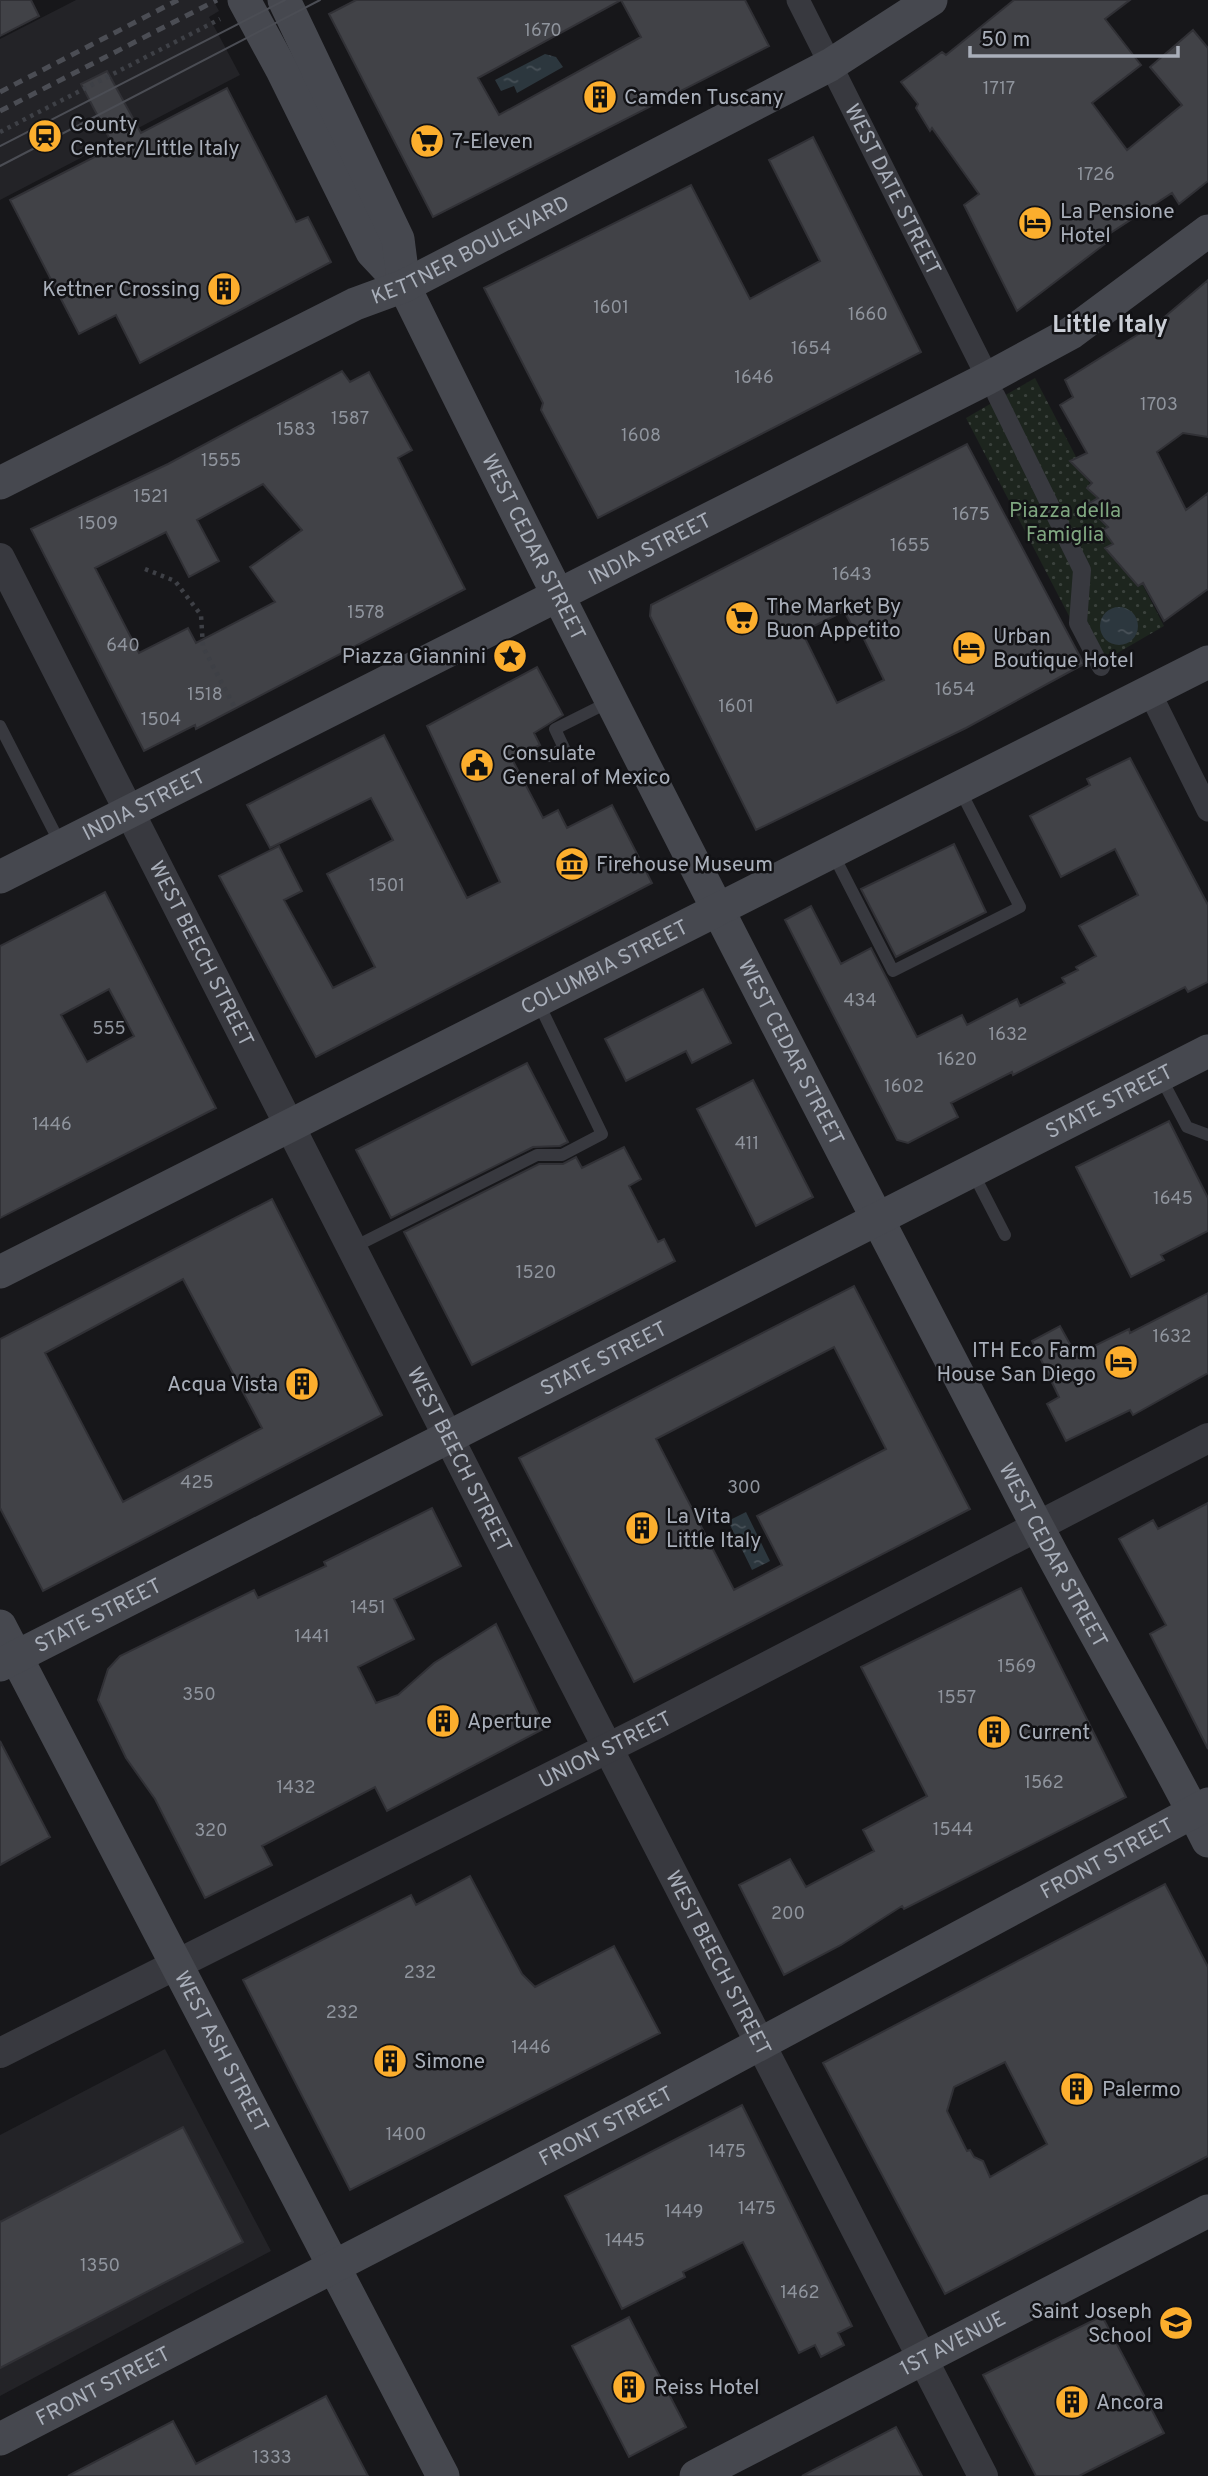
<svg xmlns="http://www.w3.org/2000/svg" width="1208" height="2476" viewBox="0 0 1208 2476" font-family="Overpass,sans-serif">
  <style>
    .built { fill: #232327 }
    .park { fill: url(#park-dots) }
    .water { fill: url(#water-ripples) }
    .building { fill: #414247; stroke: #313136; stroke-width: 2; fill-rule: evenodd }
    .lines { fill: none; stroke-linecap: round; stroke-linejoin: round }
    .path { stroke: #3e4046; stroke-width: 4.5; stroke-dasharray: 3.5 5; stroke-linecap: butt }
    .service { stroke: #38393f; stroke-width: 12 }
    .pedestrian { stroke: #38393f; stroke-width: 18 }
    .minor { stroke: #38393f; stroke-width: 23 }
    .tertiary { stroke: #38393f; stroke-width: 30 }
    .secondary { stroke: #46484f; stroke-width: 33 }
    .tram { stroke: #4b4d54; stroke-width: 2 }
    .rail { stroke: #4b4d54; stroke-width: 5; stroke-dasharray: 9 7; stroke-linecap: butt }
    .labels { text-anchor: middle; stroke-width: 5; stroke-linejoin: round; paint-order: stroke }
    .number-label { font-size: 18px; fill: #8f949d }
    .poi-label { font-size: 21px; fill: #a9afba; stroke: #121215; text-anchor: start }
    .street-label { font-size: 21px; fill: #a9afba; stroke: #121215 }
    .park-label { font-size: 21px; fill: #7fa680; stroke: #121215 }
    .quarter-label { font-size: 24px; font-weight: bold; fill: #caced6; stroke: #121215 }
  </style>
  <defs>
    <pattern id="park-dots" width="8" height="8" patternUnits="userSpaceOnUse" patternTransform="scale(1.75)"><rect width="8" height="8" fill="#1d251e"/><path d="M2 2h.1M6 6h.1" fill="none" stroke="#3b423d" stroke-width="1.8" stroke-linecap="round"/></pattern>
    <pattern id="water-ripples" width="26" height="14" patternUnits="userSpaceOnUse" patternTransform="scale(1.75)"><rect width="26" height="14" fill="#2c373e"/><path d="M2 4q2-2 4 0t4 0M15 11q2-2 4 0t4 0" fill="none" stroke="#485158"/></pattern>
  </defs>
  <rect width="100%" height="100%" fill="#17171a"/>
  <path class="built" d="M76 0H213L219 11 209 17 240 75 0 200V39Z
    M165 2049 271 2251 0 2396V2135Z"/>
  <path class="park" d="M1035 378 1164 626 1095 666 966 418Z"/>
  <path class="water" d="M545 54 556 57 563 67 517 93 514 86 501 91 495 80Z
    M1100 626a19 19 0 1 1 38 0a19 19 0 1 1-38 0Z
    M746 1512 770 1561 752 1570 728 1521Z"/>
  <path class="building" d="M0 0H31L39 16 0 36Z
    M356 0H745L769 46 433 217 329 14ZM621 0 641 37 499 115 478 78Z
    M1014 0H1130L1105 19 1141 65 1092 103 1127 150 1182 105 1150 67 1193 30 1208 48V181L1179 204 1172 193 1106 236 1110 240 1017 311 964 205 979 194 932 128 930 131 916 108 918 104 901 82 942 52 946 55Z
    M107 71 141 133 227 88 296 222 308 217 331 262 140 363 116 315 79 334 10 200 114 147 81 84Z
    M813 137 921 352 598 518 541 410 543 403 484 288 691 185 750 299 820 261 769 160Z
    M1208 280V437L1183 433 1157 452 1186 510 1208 493V589L1164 621 1143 583 1138 586 1105 548 1113 544 1103 530 1108 527 1086 505 1098 498 1087 488 1092 483 1070 461 1087 453 1060 405 1073 397 1065 380 1161 320Z
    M342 371 350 382 369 372 412 450 398 458 465 589 196 729 195 725 144 751 31 529 168 464ZM263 484 302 530 250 567 275 602 196 643 188 628 139 653 95 568 166 532 189 577 219 561 197 520Z
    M967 444 1084 664 966 728 756 830 650 616 651 605ZM844 611 857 635 861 633 884 680 837 703 802 632Z
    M537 667 563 715 534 733 540 745 512 759 543 818 558 810 567 828 612 805 652 883 316 1057 219 876 279 846 302 891 284 900 333 988 375 967 327 874 393 840 371 798 270 848 247 805 384 735 467 898 500 882 427 726Z
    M1130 758 1208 905V982L1188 992 1185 987 1013 1075 1012 1072 951 1103 958 1117 908 1143 897 1140 785 920 811 906 841 964 871 948 917 1037 962 1015 967 1025 1017 999 1020 1006 1065 983 1062 978 1078 970 1076 967 1096 956 1079 926 1138 895 1115 849 1061 877 1030 816 1090 785 1087 779Z
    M954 844 986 912 896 957 861 889Z
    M105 892 216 1108 0 1218V946ZM109 989 134 1036 87 1062 61 1015Z
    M703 989 731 1043 692 1063 686 1051 626 1081 605 1039Z
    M527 1063 568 1142 560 1146 533 1147 391 1218 356 1150Z
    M753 1080 813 1197 756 1226 697 1109Z
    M1169 1121 1208 1198V1231L1161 1255 1164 1260 1131 1277 1076 1167Z
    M624 1147 641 1179 629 1186 658 1242 664 1239 675 1261 472 1365 404 1232 539 1164H563L576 1157 582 1168Z
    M272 1199 382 1415 43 1591 0 1508V1339ZM183 1279 262 1428 123 1502 45 1353Z
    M854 1286 970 1509 634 1682 519 1458ZM834 1347 886 1449 757 1516 782 1565 734 1590 656 1439Z
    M1208 1293V1373L1133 1415 1130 1410 1066 1441 1047 1404 1059 1397 1032 1341 1060 1326 1076 1355 1129 1329 1130 1333Z
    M1208 1503V1749L1150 1634 1166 1625 1119 1539 1153 1520 1158 1529Z
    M432 1508 461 1566 394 1599 414 1639 358 1667 376 1703 398 1695 434 1663 496 1624 545 1728 387 1811 375 1787 262 1846 272 1865 205 1898 155 1799 126 1758 98 1700 108 1669 120 1656 254 1590 258 1598 326 1566 324 1562Z
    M1021 1588 1126 1797 904 1909 902 1906 841 1945 784 1975 739 1885 790 1859 806 1887 874 1851 863 1830 927 1796 861 1667Z
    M0 1741 50 1837 0 1865Z
    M470 1876 522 1974 535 1987 614 1946 660 2033 350 2190 243 1980 411 1895 416 1905Z
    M1165 1884 1208 1967V2156L945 2294 823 2063ZM1005 2062 1047 2144 990 2177 983 2161 974 2157 970 2150 967 2151 947 2111 954 2087Z
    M742 2105 852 2326 838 2333 844 2345 821 2357 815 2345 799 2353 743 2242 683 2272 685 2277 622 2309 565 2196Z
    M183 2127 243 2242 0 2368V2222Z
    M1102 2316 1164 2433 1079 2476H1036L983 2375Z
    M629 2317 686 2427 629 2457 572 2346Z
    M326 2396 368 2476H68L173 2421 196 2464Z
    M896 2427 922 2476H802Z"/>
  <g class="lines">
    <path class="path" d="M0 132 220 19
      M145 569 175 581 201 615 203 647 236 710"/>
    <path class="service" d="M0 726 61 845
      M550 756 564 748 555 729 611 701
      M833 854 893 971 1020 907 960 790
      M1160 1076 1187 1127 1208 1135
      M972 1171 1005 1235
      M352 1248 537 1155H562L602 1134 538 1002"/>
    <path class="pedestrian" d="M996 395 1082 570 1078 623 1101 667"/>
    <g class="minor">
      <path id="s1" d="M798 0 988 378"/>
      <path d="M1150 693 1208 810"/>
    </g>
    <g class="tertiary">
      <path id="s2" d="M0 558 513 1564 983 2476"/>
      <path id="s3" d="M0 2053 658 1723 1208 1438"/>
    </g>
    <g class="secondary">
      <path id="s4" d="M244 0 282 70 372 252 404 286C608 701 822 1113 1036 1524 1092 1631 1154 1734 1208 1841"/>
      <path d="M284 0 398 239 404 286"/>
      <path id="s5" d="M0 483 355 304 404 286 830 65 931 0"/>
      <path id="s6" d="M0 877 988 378 1071 333 1208 231"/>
      <path id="s7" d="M0 1272 1208 662"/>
      <path id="s8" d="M0 1626 443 2476"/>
      <path id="s9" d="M0 1665 1208 1051"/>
      <path id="s10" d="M0 2439 635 2111 1208 1804"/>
      <path id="s11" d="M696 2476 1208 2211"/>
    </g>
    <path class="tram" d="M0 146 285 0
      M0 166 320 0"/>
    <path class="rail" d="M0 92 178 0
      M0 111 217 0"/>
  </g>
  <defs>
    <g id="building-disc" transform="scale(1.75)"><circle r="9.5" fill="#fcae2d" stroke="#121215"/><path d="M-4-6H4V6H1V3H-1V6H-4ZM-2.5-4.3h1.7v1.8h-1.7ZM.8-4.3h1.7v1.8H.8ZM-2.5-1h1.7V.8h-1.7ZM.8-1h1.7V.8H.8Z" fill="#111"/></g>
    <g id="station-disc" transform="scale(1.75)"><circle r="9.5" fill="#fcae2d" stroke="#121215"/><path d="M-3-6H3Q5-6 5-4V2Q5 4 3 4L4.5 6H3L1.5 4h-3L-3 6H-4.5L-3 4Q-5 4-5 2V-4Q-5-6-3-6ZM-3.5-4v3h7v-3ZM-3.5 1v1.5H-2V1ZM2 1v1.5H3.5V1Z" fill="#111"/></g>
    <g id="supermarket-disc" transform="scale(1.75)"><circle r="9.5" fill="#fcae2d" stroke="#121215"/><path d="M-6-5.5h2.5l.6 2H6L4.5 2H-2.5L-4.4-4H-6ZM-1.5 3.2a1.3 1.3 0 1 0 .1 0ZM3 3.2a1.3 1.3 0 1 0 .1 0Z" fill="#111"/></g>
    <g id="hotel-disc" transform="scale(1.75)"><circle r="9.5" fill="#fcae2d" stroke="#121215"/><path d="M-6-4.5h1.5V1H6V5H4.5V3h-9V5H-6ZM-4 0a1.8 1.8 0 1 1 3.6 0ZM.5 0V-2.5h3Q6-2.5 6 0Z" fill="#111"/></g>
    <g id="sight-disc" transform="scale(1.75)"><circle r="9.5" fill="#fcae2d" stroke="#121215"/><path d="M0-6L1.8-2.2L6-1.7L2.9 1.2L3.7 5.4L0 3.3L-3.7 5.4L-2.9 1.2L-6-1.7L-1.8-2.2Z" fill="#111"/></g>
    <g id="civic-disc" transform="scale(1.75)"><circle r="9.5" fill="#fcae2d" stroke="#121215"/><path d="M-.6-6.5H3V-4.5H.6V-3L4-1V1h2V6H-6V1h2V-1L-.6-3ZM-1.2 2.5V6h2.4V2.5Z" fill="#111"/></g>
    <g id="museum-disc" transform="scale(1.75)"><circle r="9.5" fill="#fcae2d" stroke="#121215"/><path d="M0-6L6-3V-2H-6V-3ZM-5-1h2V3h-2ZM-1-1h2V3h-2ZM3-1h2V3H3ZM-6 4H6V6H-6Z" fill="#111"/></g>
    <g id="school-disc" transform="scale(1.75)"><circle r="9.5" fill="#fcae2d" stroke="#121215"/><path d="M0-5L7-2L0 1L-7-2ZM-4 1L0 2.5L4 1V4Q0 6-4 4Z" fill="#111"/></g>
  </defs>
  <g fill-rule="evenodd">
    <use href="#building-disc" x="600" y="97"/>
    <use href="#station-disc" x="45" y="136"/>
    <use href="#supermarket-disc" x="427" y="141"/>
    <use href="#hotel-disc" x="1035" y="223"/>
    <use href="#building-disc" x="224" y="289"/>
    <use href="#supermarket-disc" x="742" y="618"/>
    <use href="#hotel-disc" x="969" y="648"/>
    <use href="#sight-disc" x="510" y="656"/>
    <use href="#civic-disc" x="477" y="765"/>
    <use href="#museum-disc" x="572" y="864"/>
    <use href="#hotel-disc" x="1121" y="1362"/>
    <use href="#building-disc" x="302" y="1384"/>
    <use href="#building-disc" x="642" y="1528"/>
    <use href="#building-disc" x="443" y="1721"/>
    <use href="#building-disc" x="994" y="1732"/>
    <use href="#building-disc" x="390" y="2061"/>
    <use href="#building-disc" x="1077" y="2089"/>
    <use href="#school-disc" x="1176" y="2323"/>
    <use href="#building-disc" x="629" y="2387"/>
    <use href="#building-disc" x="1072" y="2402"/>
  </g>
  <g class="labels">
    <g class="number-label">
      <text x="543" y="36">1670</text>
      <text x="999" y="94">1717</text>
      <text x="1096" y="180">1726</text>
      <text x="611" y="313">1601</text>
      <text x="868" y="320">1660</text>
      <text x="811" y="354">1654</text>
      <text x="754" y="383">1646</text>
      <text x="1159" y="410">1703</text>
      <text x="350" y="424">1587</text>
      <text x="296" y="435">1583</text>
      <text x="641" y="441">1608</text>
      <text x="221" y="466">1555</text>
      <text x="151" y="502">1521</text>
      <text x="971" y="520">1675</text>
      <text x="98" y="529">1509</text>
      <text x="910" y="551">1655</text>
      <text x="852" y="580">1643</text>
      <text x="366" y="618">1578</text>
      <text x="123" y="651">640</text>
      <text x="955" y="695">1654</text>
      <text x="205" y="700">1518</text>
      <text x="736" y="712">1601</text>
      <text x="161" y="725">1504</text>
      <text x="387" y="891">1501</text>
      <text x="860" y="1006">434</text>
      <text x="109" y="1034">555</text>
      <text x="1008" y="1040">1632</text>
      <text x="957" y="1065">1620</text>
      <text x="904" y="1092">1602</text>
      <text x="52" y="1130">1446</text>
      <text x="747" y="1149">411</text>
      <text x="1173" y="1204">1645</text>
      <text x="536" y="1278">1520</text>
      <text x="1172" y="1342">1632</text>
      <text x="197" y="1488">425</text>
      <text x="744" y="1493">300</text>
      <text x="368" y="1613">1451</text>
      <text x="312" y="1642">1441</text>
      <text x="1017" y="1672">1569</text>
      <text x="199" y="1700">350</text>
      <text x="957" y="1703">1557</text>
      <text x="1044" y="1788">1562</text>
      <text x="296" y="1793">1432</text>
      <text x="953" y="1835">1544</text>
      <text x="211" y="1836">320</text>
      <text x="788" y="1919">200</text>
      <text x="420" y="1978">232</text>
      <text x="342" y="2018">232</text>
      <text x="531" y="2053">1446</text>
      <text x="406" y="2140">1400</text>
      <text x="727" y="2157">1475</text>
      <text x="757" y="2214">1475</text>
      <text x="684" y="2217">1449</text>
      <text x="625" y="2246">1445</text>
      <text x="100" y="2271">1350</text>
      <text x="800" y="2298">1462</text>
      <text x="272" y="2463">1333</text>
    </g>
    <g class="poi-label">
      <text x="624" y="104">Camden Tuscany</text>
      <text x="70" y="131">County<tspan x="70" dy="24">Center/Little Italy</tspan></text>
      <text x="452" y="148">7-Eleven</text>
      <text x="1060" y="218">La Pensione<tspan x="1060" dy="24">Hotel</tspan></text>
      <text x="200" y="296" text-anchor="end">Kettner Crossing</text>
      <text x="766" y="613">The Market By<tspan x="766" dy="24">Buon Appetito</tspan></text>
      <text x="993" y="643">Urban<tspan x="993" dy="24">Boutique Hotel</tspan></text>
      <text x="486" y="663" text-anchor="end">Piazza Giannini</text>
      <text x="502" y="760">Consulate<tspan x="502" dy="24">General of Mexico</tspan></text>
      <text x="596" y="871">Firehouse Museum</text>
      <text x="1096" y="1357" text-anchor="end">ITH Eco Farm<tspan x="1096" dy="24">House San Diego</tspan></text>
      <text x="278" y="1391" text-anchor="end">Acqua Vista</text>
      <text x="666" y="1523">La Vita<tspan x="666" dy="24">Little Italy</tspan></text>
      <text x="467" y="1728">Aperture</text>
      <text x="1018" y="1739">Current</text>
      <text x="414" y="2068">Simone</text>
      <text x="1102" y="2096">Palermo</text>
      <text x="1152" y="2318" text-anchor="end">Saint Joseph<tspan x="1152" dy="24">School</tspan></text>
      <text x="654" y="2394">Reiss Hotel</text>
      <text x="1096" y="2409">Ancora</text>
    </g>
    <g class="street-label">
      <text dy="7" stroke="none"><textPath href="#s1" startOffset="212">WEST DATE STREET</textPath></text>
      <text dy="7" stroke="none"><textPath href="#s5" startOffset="525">KETTNER BOULEVARD</textPath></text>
      <text dy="7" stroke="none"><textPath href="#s4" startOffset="621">WEST CEDAR STREET</textPath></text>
      <text dy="7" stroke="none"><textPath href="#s6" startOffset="728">INDIA STREET</textPath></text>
      <text dy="7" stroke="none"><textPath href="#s6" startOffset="161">INDIA STREET</textPath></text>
      <text dy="7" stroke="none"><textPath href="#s2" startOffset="444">WEST BEECH STREET</textPath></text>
      <text dy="7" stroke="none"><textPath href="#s7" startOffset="677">COLUMBIA STREET</textPath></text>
      <text dy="7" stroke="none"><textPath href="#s4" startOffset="1188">WEST CEDAR STREET</textPath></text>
      <text dy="7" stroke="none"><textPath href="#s9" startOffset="1244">STATE STREET</textPath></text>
      <text dy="7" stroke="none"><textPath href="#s9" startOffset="677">STATE STREET</textPath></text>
      <text dy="7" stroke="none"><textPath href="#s2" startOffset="1012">WEST BEECH STREET</textPath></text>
      <text dy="7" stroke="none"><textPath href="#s4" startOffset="1755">WEST CEDAR STREET</textPath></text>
      <text dy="7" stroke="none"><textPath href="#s9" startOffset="110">STATE STREET</textPath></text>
      <text dy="7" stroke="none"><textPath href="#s3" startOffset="677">UNION STREET</textPath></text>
      <text dy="7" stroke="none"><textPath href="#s10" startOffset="1250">FRONT STREET</textPath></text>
      <text dy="7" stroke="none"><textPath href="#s2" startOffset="1578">WEST BEECH STREET</textPath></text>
      <text dy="7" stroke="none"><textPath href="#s8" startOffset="480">WEST ASH STREET</textPath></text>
      <text dy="7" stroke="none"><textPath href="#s10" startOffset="682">FRONT STREET</textPath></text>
      <text dy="7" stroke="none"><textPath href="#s11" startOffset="289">1ST AVENUE</textPath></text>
      <text dy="7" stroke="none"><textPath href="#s10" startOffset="116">FRONT STREET</textPath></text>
    </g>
    <g class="park-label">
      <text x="1065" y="517">Piazza della<tspan x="1065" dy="24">Famiglia</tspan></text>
    </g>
    <g class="quarter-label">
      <text x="1110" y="332">Little Italy</text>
    </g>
  </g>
  <path d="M970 46v10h208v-10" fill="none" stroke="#a9afba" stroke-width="3.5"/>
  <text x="981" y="46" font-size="21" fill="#a9afba" stroke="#121215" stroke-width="5" paint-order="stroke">50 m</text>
</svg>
